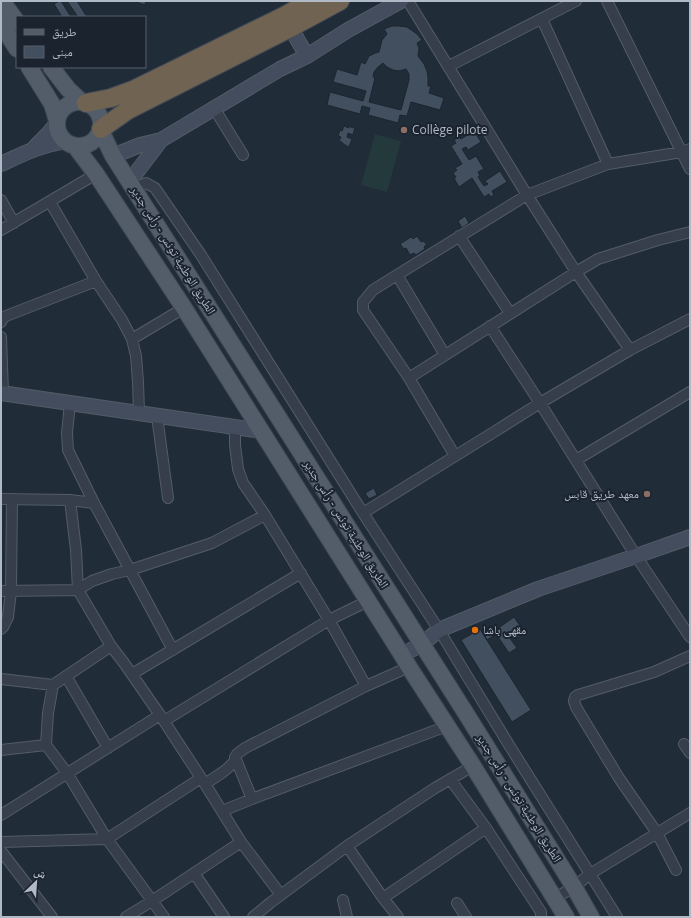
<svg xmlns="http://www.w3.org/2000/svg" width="691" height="918" viewBox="0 0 691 918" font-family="'Open Sans','Noto Naskh Arabic',sans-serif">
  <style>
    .green { fill: #23393b }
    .building { fill: #424f5e; stroke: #1c2530; fill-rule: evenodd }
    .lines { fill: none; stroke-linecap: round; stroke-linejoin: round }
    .street-casing { stroke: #535c68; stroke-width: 12 }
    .secondary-casing { stroke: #535c68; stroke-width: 16 }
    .primary-casing { stroke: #3e4753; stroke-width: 18 }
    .highway-casing { stroke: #404954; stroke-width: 20 }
    .street { stroke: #353e4a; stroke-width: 10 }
    .secondary { stroke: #434d5d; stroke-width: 14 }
    .primary { stroke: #535d6a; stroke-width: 16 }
    .highway { stroke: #706352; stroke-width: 18 }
    .education-dot { fill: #8d6e63; stroke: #1a232e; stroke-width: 1.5 }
    .food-dot { fill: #e8710a; stroke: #1a232e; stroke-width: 1.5 }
    .labels { text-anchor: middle; stroke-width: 4; stroke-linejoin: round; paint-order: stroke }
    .poi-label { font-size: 12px; fill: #b0b9c6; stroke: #1a232e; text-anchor: start }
    .street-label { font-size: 12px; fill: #b0b9c6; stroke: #1a232e }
  </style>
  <rect width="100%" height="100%" fill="#212c39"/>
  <path class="green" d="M375 134 401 141 387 192 361 185Z"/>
  <path class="building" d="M59 1H61L71 17H62L54 4Z
    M67 1H77L87 17H78Z
    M133 1H146L145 5Z
    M392 26H399L407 27 417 34 422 40 417 43 419 48 418 56 424 64 427 71 428 78V86H431L429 93 444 98 440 110 411 102 407 116 400 115 398 123 368 115 370 108 362 106 360 114 327 105 330 92 363 101 366 91 333 82 337 69 357 75 361 62 365 64 369 56 375 53 379 52 382 40 387 34 384 29ZM383 63 387 67 393 70 399 71 406 69 409 74V80L401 110 369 102 375 78 373 77 374 72 378 67Z
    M344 126 349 128V126L353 128V126L355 127 353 135 348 133 347 137 352 139 349 147 343 144V143L339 141 341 137 338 136 340 130 342 131Z
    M474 131 481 142 468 150 466 147 462 149 469 160 476 156 484 169 478 172 480 176 478 177 484 186 488 184 485 181 500 171 507 182 492 191 494 195 490 197 489 194 484 197 472 178 459 187 454 178 456 177 453 173 457 170 455 168 462 164 451 146 456 143 454 140 459 137 461 139Z
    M465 216 469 223 462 228 458 221Z
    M417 236 421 242 423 241 426 243V245L424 247 425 249 416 255 414 253 410 255 406 248 404 249 400 244 411 237 413 239Z
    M374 488 377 495 369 499 365 493Z
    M514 617 525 633 516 639 513 634 509 637 517 648 509 653 494 631Z
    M480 629 531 710 512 722 461 640Z
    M494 631 496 634 487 640 485 636Z"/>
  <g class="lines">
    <g class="street-casing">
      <path id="street" d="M408 1 527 195 576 272 630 350
        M607 1 690 169
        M542 19 608 164
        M449 66 576 1
        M214 108 243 155
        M134 188 146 183 155 188 201 255 363 513 439 630 509 745 617 917
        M1 200 14 223
        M50 202 96 281
        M1 230 96 174
        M459 236 510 313
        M397 275 445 355
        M1 322 3 318 6 316 96 281 122 320 132 339 136 356 138 382 139 413
        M490 326 540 403 636 556 690 637
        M1 337 3 393
        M132 339 184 308
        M409 378 576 272 598 259 658 240 690 232
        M70 403 67 433 68 450 94 503 173 650
        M157 416 168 498
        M235 427V445L238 469 243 483 265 515 329 620 366 686
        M455 456 409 378 363 310V302L373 290 397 275 527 195 608 164 682 152 690 149
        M576 460 690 392
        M1 499 70 500 94 503
        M70 500 76 550 78 590 111 646 124 663 160 715 205 784 241 842 281 895
        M363 513 494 432 540 403 630 350 690 319
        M1 591 78 590 92 581 112 574 130 570 212 543 265 515
        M1 629 3 627 8 617 11 591 12 499
        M132 674 301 573
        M66 676 108 748
        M1 679 53 685
        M164 721 329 620 368 601
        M684 744 690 753
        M46 745 67 773 107 839 164 917
        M1 750 46 745 48 713 53 685 111 646
        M235 757 252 799
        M450 779 486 828 541 912V917
        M205 784 223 772 229 767 234 762 237 754 245 748 366 686 409 667
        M222 811 252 799 447 726
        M1 815 160 715
        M1 842 107 839 201 778
        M347 846 383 898 398 917
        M1 851 52 917
        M676 870 657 833 619 778 576 707 574 701 575 697 578 695 654 672 690 656
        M194 873 224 917
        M383 898 486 828
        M555 898 574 887 590 874 690 813
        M343 900 347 917
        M457 903 466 917
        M126 917 152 901 241 842
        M253 917 270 903 347 846 435 788 473 766"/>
    </g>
    <g class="secondary-casing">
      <path id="secondary" d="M286 20 307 56
        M35 147 47 135 57 123
        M113 156 140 145 161 140 280 69 307 56 348 30 401 1
        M1 164C23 154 41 145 65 141
        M130 181 161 140
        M1 393 262 431
        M402 655 422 644 439 630 538 589 636 556 690 537"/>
    </g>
    <g class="primary-casing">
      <path id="primary" d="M2 1 17 22
        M1 24 17 49
        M29 67 52 104 57 121
        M51 67 68 89 82 102
        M57 124a22 22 0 1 1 44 0a22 22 0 1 1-44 0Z
        M101 131 113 156 465 712 574 887 591 917
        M75 146 96 174 184 308 402 655 409 667 473 766 566 917"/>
    </g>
    <g class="highway-casing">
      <path id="highway" d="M86 103 111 98 133 90 284 16 311 1
        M101 129 128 110 290 28 340 1"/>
    </g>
    <use href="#street" class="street"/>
    <use href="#secondary" class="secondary"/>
    <use href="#primary" class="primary"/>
    <use href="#highway" class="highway"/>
  </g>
  <g class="education-dot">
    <circle cx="404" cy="130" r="4"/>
    <circle cx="647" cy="494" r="4"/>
  </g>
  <circle class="food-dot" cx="475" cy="630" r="4"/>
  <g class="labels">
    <g class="poi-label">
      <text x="412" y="134">Collège pilote</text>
      <text x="639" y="498" text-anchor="end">معهد طريق قابس</text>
      <text x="483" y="634">مقهى باشا</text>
    </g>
    <g class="street-label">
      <text transform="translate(173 250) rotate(58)" y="4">الطريق الوطنية تونس - رأس جدير</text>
      <text transform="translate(346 524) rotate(58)" y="4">الطريق الوطنية تونس - رأس جدير</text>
      <text transform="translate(519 798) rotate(58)" y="4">الطريق الوطنية تونس - رأس جدير</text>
    </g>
  </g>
  <rect width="691" height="918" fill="none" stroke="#b0b9c6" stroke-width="4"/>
  <rect x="16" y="16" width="130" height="52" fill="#1a232e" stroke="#565f6b"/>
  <rect x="24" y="29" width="20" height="6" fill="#535d6a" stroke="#565f6b"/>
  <text x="52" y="36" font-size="12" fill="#b0b9c6">طريق</text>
  <rect x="24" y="46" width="20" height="12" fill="#424f5e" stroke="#565f6b"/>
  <text x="52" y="56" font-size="12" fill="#b0b9c6">مبنى</text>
  <g transform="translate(36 882) rotate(25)" stroke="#1a232e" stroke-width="3" paint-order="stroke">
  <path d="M0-3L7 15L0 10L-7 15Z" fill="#b0b9c6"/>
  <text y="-6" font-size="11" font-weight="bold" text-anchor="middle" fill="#b0b9c6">ش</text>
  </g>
</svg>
